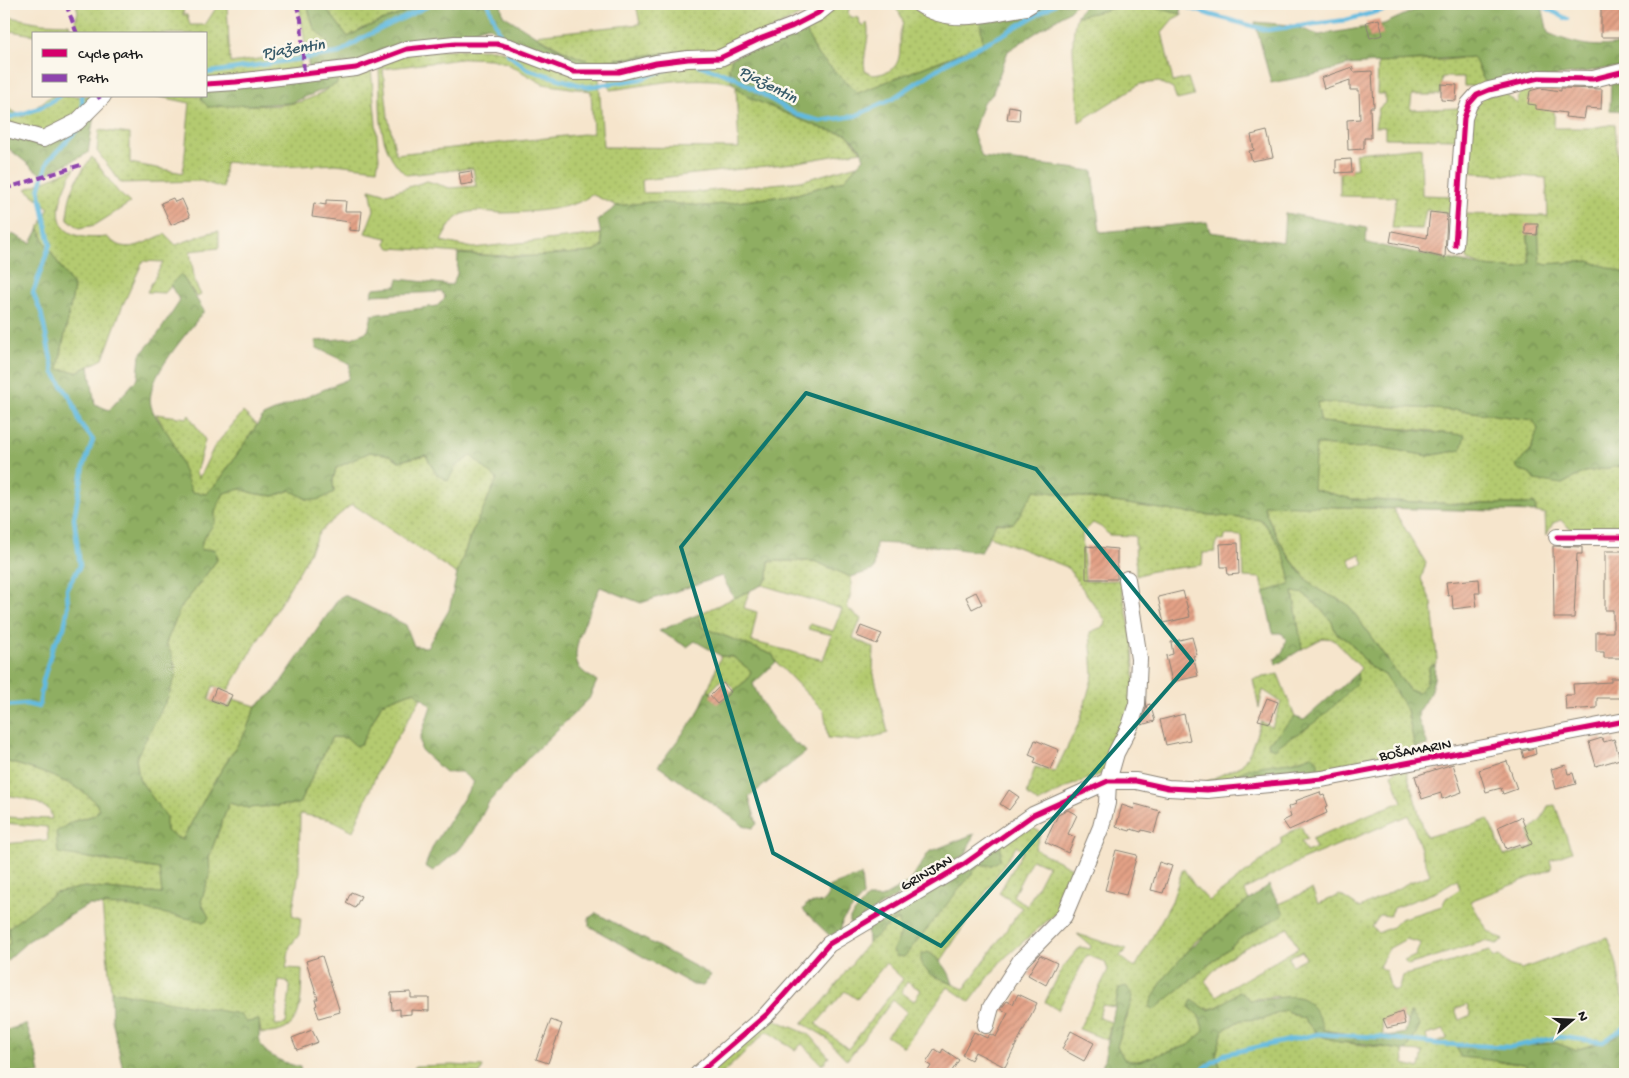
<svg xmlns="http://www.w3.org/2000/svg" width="1629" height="1078" viewBox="0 0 1629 1078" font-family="'Gochi Hand',sans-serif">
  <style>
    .grass { fill: url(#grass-dots); stroke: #687346; fill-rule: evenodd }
    .forest { fill: url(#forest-crowns); stroke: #56653f; fill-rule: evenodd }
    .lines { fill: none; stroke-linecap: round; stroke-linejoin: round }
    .stream { stroke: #62badf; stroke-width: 4.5 }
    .building { fill: url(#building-hatch) }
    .street-casing { stroke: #898074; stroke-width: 18 }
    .street { stroke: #fff; stroke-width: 16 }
    .quiet { stroke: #8e44ad; stroke-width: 4; stroke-dasharray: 8 4; stroke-linecap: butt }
    .cycleway-casing { stroke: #fbf7ec; stroke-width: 8 }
    .cycleway { stroke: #d6006c; stroke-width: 5 }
    .marked { fill: none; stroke: #0f766e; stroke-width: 4; stroke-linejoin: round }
    .labels { text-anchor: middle; stroke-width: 5; stroke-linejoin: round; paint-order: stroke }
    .street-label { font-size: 15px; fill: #1c1c1c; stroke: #fbf7ec }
    .water-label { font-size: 16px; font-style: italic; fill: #385b6a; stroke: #fbf7ec }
  </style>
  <defs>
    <pattern id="grass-dots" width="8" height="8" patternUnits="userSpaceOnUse" patternTransform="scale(1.25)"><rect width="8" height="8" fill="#b4ca6f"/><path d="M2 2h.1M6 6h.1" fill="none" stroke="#9aad60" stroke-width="1.8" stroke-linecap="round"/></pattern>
    <pattern id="forest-crowns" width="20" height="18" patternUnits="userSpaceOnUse" patternTransform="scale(1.25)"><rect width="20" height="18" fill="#8fae62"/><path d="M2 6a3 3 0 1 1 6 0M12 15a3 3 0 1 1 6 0" fill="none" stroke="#748d50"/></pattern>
    <pattern id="building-hatch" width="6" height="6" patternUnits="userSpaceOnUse" patternTransform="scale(1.25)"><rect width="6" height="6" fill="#e3a186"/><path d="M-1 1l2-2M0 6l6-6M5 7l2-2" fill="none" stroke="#c28a73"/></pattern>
  </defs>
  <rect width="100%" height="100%" fill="#fbf7ec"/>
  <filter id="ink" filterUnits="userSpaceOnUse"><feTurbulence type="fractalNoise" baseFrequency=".02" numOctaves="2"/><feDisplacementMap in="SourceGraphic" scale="10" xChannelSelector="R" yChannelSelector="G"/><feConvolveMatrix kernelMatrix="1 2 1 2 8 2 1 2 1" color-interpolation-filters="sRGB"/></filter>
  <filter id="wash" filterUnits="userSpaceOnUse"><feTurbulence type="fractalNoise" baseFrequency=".0096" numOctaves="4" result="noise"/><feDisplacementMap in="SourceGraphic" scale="20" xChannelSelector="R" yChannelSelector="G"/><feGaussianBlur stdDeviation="1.12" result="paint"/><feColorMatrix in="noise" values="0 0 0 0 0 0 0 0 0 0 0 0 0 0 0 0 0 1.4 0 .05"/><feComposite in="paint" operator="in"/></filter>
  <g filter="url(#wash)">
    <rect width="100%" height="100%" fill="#f6e5cc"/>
    <path class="grass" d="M76 4H184L183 15H187L190 25H205L216 8 227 4 230 63 300 53 301 68 206 81V34H79L75 21 78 12Z
      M299 4H307L314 29 327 41 326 50 307 57Z
      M323 4H425L364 28 348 37Z
      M636 4H822L730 51 691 55 690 50 594 62 579 58 534 35 640 24Z
      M833 4H850L848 13 851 17 859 18 860 24 864 26 867 23C871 38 862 54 865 71L873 75C902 72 900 57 900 34 901 27 905 23 901 16 899 11 894 7 891 4H910L921 14 980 19 983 44 858 93 817 54 803 25Z
      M1127 5 1151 7 1183 14 1173 19 1162 32 1173 82 1188 78 1194 96 1177 100 1173 89 1159 82 1140 84 1079 122C1079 89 1067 46 1077 15L1080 16Z
      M4 16 42 23 69 24 72 34 34 35 4 30Z
      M493 49 599 77 603 147 739 148 736 87 750 98 823 129 847 134 861 151 793 163 642 180 643 193 697 192 801 181 857 165 844 180 797 194 707 206 650 202 617 206 591 194C579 210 521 213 501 213 487 212 472 208 459 216 451 221 446 232 441 241L473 248 601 234 603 246 592 252C568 253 544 257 520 256 476 256 434 250 390 248L386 244 387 238 365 233 374 210 370 189 387 194 427 181 450 188 476 186 473 168 406 175C374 146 382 111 379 71 390 45 467 50 493 49ZM468 58 491 59 506 63 543 84 591 91 593 133 396 154 388 117 383 69Z
      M1473 57C1479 66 1481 78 1488 86L1476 93 1475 86H1464V77H1442L1440 95H1412L1410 110 1460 108 1458 139 1385 138V127H1375L1379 108 1385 103V94H1377L1378 62 1445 60Z
      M732 58 729 68 732 83C691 74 652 85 610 90L609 76Z
      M371 68 379 158 377 169 336 164 281 167 225 162 223 188 201 181 121 183 97 151 99 130 130 134V163L183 173 190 103 156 96H202L201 99C239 105 294 114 327 89 332 86 335 78 338 73Z
      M1539 82 1555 85 1554 128H1590L1615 124 1619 176 1625 177V273L1589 261 1547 264 1540 262 1538 225 1527 226 1530 264 1518 269 1484 266 1468 260 1459 240 1461 214 1548 216 1546 178 1464 172 1465 150 1477 98 1505 92 1517 104 1521 88Z
      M51 96H94L92 103 43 135 4 126V106L23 117Z
      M1421 147 1422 195 1454 196 1452 213 1426 210 1422 229 1392 228 1396 197 1340 196V172L1357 168 1355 153Z
      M92 157 118 192 130 203 95 225 79 228 68 219C66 197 78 174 92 157Z
      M75 168C52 208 48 243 107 237 127 256 142 243 165 234L176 245 208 233 219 231V248L190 251 195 283 201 295 197 297 181 275 165 293 147 292 163 262 143 261 122 307 103 359 77 372 58 369 74 288 44 241 39 228 49 208 26 189Z
      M1316 402 1465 411 1534 420 1538 429 1530 452 1517 465 1518 470 1562 484 1585 472 1619 466 1625 471V516L1622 510 1618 512 1624 524C1608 536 1573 537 1561 520L1553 523 1546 536 1545 514 1536 512 1535 504H1459L1352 499 1312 489 1316 444 1347 448 1380 447 1428 456 1461 450 1433 431 1321 422Z
      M243 412 257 425 219 481 206 494 192 492 182 470 174 444 156 414 187 418 189 415 205 440 196 473 199 478 214 447Z
      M370 452 390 455 399 461 426 455 436 474 471 456 498 479 470 537 457 574 352 504 320 531 303 565 228 691 213 686 209 700 228 708 233 699 256 706 245 733 212 785 182 840 166 832 165 816 139 779 136 758 176 667 166 643 180 609 217 560 214 550H201L202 541 214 522 215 512 224 493 240 489 257 494 274 496 291 490 308 500 334 492 333 481 336 468Z
      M1035 490 1180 512 1261 520C1274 533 1292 566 1290 585L1264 592 1261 578 1244 577 1242 536 1225 535 1224 540H1217L1215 552 1203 553 1202 565 1152 571 1136 576 1135 536 1109 535 1101 527 1093 523 1082 534 1085 581 1120 580 1133 642 1135 698 1104 773 1072 785 1038 803 1027 794 1035 767 1055 772 1080 721 1093 675 1090 632 1105 626 1106 621 1067 567 989 536 996 523H1014Z
      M1263 504 1393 509 1426 563 1421 579 1432 603 1437 659 1435 665H1430L1426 684 1418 692 1409 690 1349 606C1341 598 1325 596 1315 587 1292 566 1273 533 1263 504ZM1360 554 1364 564 1353 569 1349 559Z
      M769 561H814L851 577V593L847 608 861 619 853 638 874 648 873 670 888 733 859 741 828 738 824 711 776 662 773 655 701 627 699 614 749 591 744 608 757 612 751 641 823 660 832 635 808 629 810 624 833 631 842 609 762 585 768 578Z
      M1293 591 1304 594 1321 609 1332 622 1336 633 1348 640 1370 667 1385 675 1407 710 1415 748 1360 764 1315 770 1318 769 1312 755 1233 782 1199 785 1242 765 1250 752 1261 722 1272 727 1281 702 1263 690 1259 708 1253 679 1278 674 1295 717 1276 738 1271 740 1282 742 1307 728 1358 681 1357 673 1361 668 1333 639 1323 638 1302 649Z
      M721 656 733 657 751 671 748 679 735 690 723 678 710 692 708 690Z
      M414 691 421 698 379 768 353 831 332 820 300 814 299 872 292 915 301 918 299 935 290 946 286 968 302 969C301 1002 304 1036 261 1033L259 1020 246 1023 111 991 102 905 201 902 210 873 209 857 229 803 248 808 299 804 332 737 347 738 361 744 382 703ZM279 980 287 981 290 988 286 1024 275 1025Z
      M4 761C28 767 90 785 99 809L95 815 71 822 88 858 160 869 162 894 84 887 4 948V844L48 840 47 827 4 823V817L52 819 50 811C37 800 20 797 4 795Z
      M1404 763 1426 837 1473 825 1488 819 1504 856 1533 847 1529 831 1541 820 1548 806 1555 805 1572 852 1550 860 1552 869 1470 901 1488 931 1503 940 1497 944 1485 941 1408 965 1404 961 1415 956 1421 943 1406 939 1388 949 1379 967 1386 971 1391 990H1398L1402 976 1490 951 1493 958 1499 956 1511 966 1522 969 1608 937 1617 965 1622 997 1625 998V1026L1615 1038 1575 1050 1556 1043 1517 1046 1458 1047 1500 1062 1525 1064 1533 1074H1223L1216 1055 1223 1030 1241 1020 1264 1019 1285 1010 1304 1019 1318 1035 1339 1042 1403 1050 1404 1064 1420 1068 1423 1052 1406 1051 1420 1026 1410 1013 1408 1022 1399 1013 1382 1021 1383 1036 1371 1037 1324 1030 1277 996 1250 1000 1239 991C1218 1007 1217 1012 1189 1007L1199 1016 1204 1031 1189 1045 1139 1061 1124 1059 1117 1046 1128 1014 1119 988 1115 1007 1102 1005 1099 1018 1111 1022 1107 1040 1079 1029 1108 970 1105 962 1087 955 1058 1010 1045 1002 1063 967 1080 947 1090 949 1091 946 1077 934 1127 949 1120 956 1135 968 1172 901 1183 868 1194 885 1209 901 1283 844 1280 838 1301 826 1307 839 1301 842 1306 852 1316 848 1312 839 1374 812 1402 802 1392 774ZM1409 815 1430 875 1410 882 1360 908 1340 895 1318 904 1312 889 1278 904 1283 914 1240 939 1176 992 1158 988 1195 942 1249 900 1244 890 1302 860ZM1457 879 1460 889 1446 898 1442 906 1400 919 1392 927 1378 933 1372 927 1380 915 1390 916 1394 908 1436 892ZM1288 928 1298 948 1216 996 1205 981C1225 953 1258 941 1288 928ZM1302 951 1306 958 1292 965 1289 957ZM1467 1005 1471 1015 1459 1020 1455 1009ZM1444 1030 1447 1039 1428 1045 1426 1035Z
      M1026 825 1041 832 1035 849 1078 871 1061 909 1001 961 970 1002 948 987 904 1047 886 1036 907 1012 893 1000 847 1060 824 1036 802 1023C809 1016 818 1009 824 1001 840 982 876 923 899 920L901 934 943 907 979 865H992L999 843ZM1016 846 1023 851 999 893 1022 908 964 989 943 980 928 952 941 961ZM1032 859 1048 866 1027 906 1013 896ZM886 963 903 979 848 1049 816 1024 845 991 857 999ZM907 982 921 990 914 1001 901 992Z
      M773 1019 810 1035 829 1057 822 1065 802 1044 795 1050 767 1031 722 1074H708Z
      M453 1065 483 1067 480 1074H414L415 1066Z"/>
    <path class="forest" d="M307 4H323L348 37 364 28 425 4H501L503 15C532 33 560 54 594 62L691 50V55L636 65 579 67 522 45 487 26 442 42 362 63 309 68 307 57 326 51 327 41 314 29Z
      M1040 4H1076L1069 11 1008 51 992 95 983 102 973 133 982 157 1093 171 1100 232 1207 222 1210 232 1283 242 1285 213 1367 228 1366 243 1484 266 1518 269 1530 263 1527 226 1538 225 1540 262 1547 264 1589 261 1625 273V471L1619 466 1585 472 1562 484 1534 480 1530 474 1518 470 1516 464 1530 452 1538 429 1533 420 1465 411 1317 402 1321 422 1465 435 1461 450 1428 456 1380 447 1347 448 1316 444 1313 489 1352 499 1459 504H1535L1536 512 1263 505C1273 534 1292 567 1315 587 1326 596 1341 598 1349 606L1409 690 1418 692 1426 684 1430 665H1435L1434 679 1430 693 1419 710 1418 719 1428 745 1415 748 1407 710 1385 675 1370 667 1348 640 1336 633 1332 622 1321 609 1304 594 1293 592 1302 649 1276 665 1275 659 1283 652 1286 639 1281 633H1273L1264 592 1290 585C1292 567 1274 533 1261 520L1180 512 1035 490 1014 523H996L981 552 933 546 876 543 874 570 851 577 814 561H769L768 578 762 585 734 598 722 576 641 603 600 587C593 605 571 645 577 663 580 672 590 676 597 681L589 699 529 757 489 802 473 832 459 850 433 871 425 866 433 846 474 782 461 772H445L421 750 420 739 431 706 414 691 382 703 361 744 356 746 347 738 332 737 299 804 248 808 229 803 209 857 210 873 201 902 209 917 206 922 126 906 88 905 28 941 4 963V948L10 944 8 928 55 893 84 887 162 894 159 869 58 853 56 832 71 822 95 815 99 809C90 785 28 767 4 761V242L12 234 31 243 39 228 44 241 74 288 58 369 77 372 89 366 95 404 109 410 138 378 140 355 158 334 180 301 170 285 181 274 204 311C189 332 144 379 151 406 155 420 169 431 174 445 181 461 185 476 192 492L206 494 219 481 263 416 348 379 350 364 317 348 315 341 352 338 368 331 372 315 437 306 445 298 442 292 371 295 374 288 396 286 398 279 452 285 457 274 458 254 520 257 592 252 603 246 598 220 617 206 650 202 707 206 797 194 844 180 864 158 860 148 847 134 823 129 750 98 732 83 729 68 732 58 803 25 817 54 858 93 983 44 980 19 1032 9ZM370 452 390 455 399 461 426 455 436 474 448 481 456 466 471 456 497 479 470 537 457 574 449 610 427 647 414 646 406 625 344 595 339 598 274 692 256 706 245 733 212 785 182 840 166 831V816L139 779 136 758 168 697 176 675 172 655 166 643 180 609 217 560 215 549 201 550 202 541 215 522V512L224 493 240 489 257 494 274 496 290 490C311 502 314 504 334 492L333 481 336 468Z
      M1085 4H1180L1181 14 1151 7 1127 5 1080 16 1077 15Z
      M1428 4H1538L1543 10 1548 33C1576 45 1595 49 1625 43V66L1488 86C1481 78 1479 66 1473 57L1348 65 1318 74 1271 83 1255 22 1291 25 1319 35 1384 24Z
      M338 73 337 84 291 103 208 107 201 99 202 96H206V88Z
      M1625 74V111L1610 110 1611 79Z
      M95 109 88 153 43 176 4 145V133L37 144Z
      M699 614 702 627 773 655 776 662 753 684C762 705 775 724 791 740 796 745 802 746 806 752L749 797 757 824 753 828 744 826 658 766 697 715 708 690 720 702 748 679 751 671 733 657 721 656 695 641 687 647 659 631Z
      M1357 673 1358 681C1344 697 1326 715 1308 727 1297 735 1285 739 1275 749L1269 747 1268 742C1279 735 1285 725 1295 717L1304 720Z
      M1312 755 1318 761V769L1315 770 1233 782 1234 775 1253 767 1296 761Z
      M974 834 966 854 850 925V918L867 898H881L909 882 929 852Z
      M999 843 1001 848 1000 860 992 865H979L904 957 896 956 893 950 901 934 899 920 893 921 868 943 867 926Z
      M861 875 863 896 842 921 841 930 830 936 803 910 807 904 824 902 828 897V887Z
      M1269 885 1284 914 1240 939 1154 1010 1149 1007C1165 960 1231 914 1269 885Z
      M596 913 711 975 703 986 693 985 589 926V918Z
      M928 952C942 961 948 968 953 984L930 974 921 964V955Z
      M1126 986 1133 996 1117 1046 1124 1059 1139 1061 1189 1045 1204 1031 1199 1016 1189 1006 1192 1000 1208 1010 1218 1007 1240 991 1250 1000C1289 1001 1306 980 1324 1030 1349 1037 1380 1039 1405 1033L1411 1012 1420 1026 1406 1051 1366 1044 1339 1042 1318 1035 1304 1019 1285 1010 1264 1019 1241 1020 1223 1030 1216 1055 1223 1074H1101L1119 988Z
      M111 991 239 1014 246 1022 259 1020C260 1026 258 1039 261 1045 267 1057 287 1064 300 1067L301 1074H124L112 1020Z
      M26 1024 36 1052 40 1074H4V1031Z
      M1625 1026V1074H1533L1525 1064 1460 1057 1457 1047 1517 1046 1556 1043 1575 1050 1615 1038Z"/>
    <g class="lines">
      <path class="stream" d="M488 4 503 42
        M1179 4 1211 15 1267 30 1346 20 1387 9 1397 4
        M1539 4 1567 19
        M508 54 527 69 586 87 641 79 667 69
        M699 65 734 77 797 115 820 121 855 116 892 99 951 60 1002 35 1055 4
        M206 73 339 53 364 37 432 4
        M82 96 83 110
        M4 113 11 117C29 112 44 108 59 96
        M4 706 26 704 39 707 43 681 53 646 64 628 68 608 67 588 80 566 74 518 84 466 93 440 80 423 73 402 54 373 41 312 33 293 50 244 39 190 48 161 78 129
        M1195 1074 1225 1054 1318 1034 1378 1037 1439 1044 1511 1047 1560 1037 1603 1042 1625 1027"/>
    </g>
    <g id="blocks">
      <path class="building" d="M1601 4H1625V37H1601Z
        M1379 19 1383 35 1370 38 1366 22Z
        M1352 67 1354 72 1372 71 1374 107H1370L1371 138H1364V149L1348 150 1347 120 1360 119 1359 90H1350V80L1324 89 1321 78Z
        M1441 84 1457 85 1456 101 1441 100Z
        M1540 88 1561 91V88L1602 89 1601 109 1586 108 1584 119 1565 117 1566 113 1536 109V105L1528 104 1530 91Z
        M1009 106 1020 108 1019 121 1007 120Z
        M1267 131 1273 157 1252 161 1249 151 1254 150 1251 135Z
        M1351 159 1352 172 1336 173V160Z
        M471 171 473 183 461 185 459 173Z
        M173 198 175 202 182 199 190 217 171 225 161 203Z
        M326 200 346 201 345 211H362L360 231 349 230 350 222 312 217 314 203 326 205Z
        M1430 212 1447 214 1445 258 1419 252 1420 248 1390 242 1392 231 1427 238Z
        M1525 224H1538L1537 235 1525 234Z
        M1238 543 1239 574 1228 575 1227 567H1221L1220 544Z
        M1086 546 1117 549V579H1086Z
        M1553 546 1582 547V554H1577L1574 618H1554Z
        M1605 551H1625V658H1604V652H1596V632H1613V610H1605Z
        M1479 579 1480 593H1475L1477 606 1453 609 1452 595 1448 596 1446 582Z
        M1183 591 1190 617 1164 623 1158 597Z
        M976 592 982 604 972 609 966 597Z
        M861 626 882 634 877 644 857 636Z
        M1192 637 1197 655 1193 656 1198 676 1172 682 1166 656 1173 654 1171 642Z
        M1611 678H1625V698H1597V708L1566 710 1565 695H1574L1573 684 1611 682Z
        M723 683 731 692 717 704 710 696Z
        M216 688 232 695 227 706 211 700Z
        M1267 698 1278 702 1270 723 1258 720Z
        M1150 704 1155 721 1141 725 1147 705Z
        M1184 714 1190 740 1166 745 1160 720Z
        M1602 738 1604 742 1614 739 1620 759 1596 766 1589 742Z
        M1035 740 1059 750 1051 770 1034 763 1036 758 1029 755Z
        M1535 748 1536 754 1524 758 1522 751Z
        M1507 761 1517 789 1503 794 1501 788 1486 792 1479 770Z
        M1453 764 1462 792 1442 799 1441 793 1422 799 1415 776Z
        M1566 765 1568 774 1573 773 1576 784 1556 789 1551 769Z
        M1009 790 1019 797 1009 810 1000 804Z
        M1320 792 1321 796 1324 795 1328 806 1325 807 1327 813 1289 830 1283 821 1291 817 1288 807 1296 804 1295 801Z
        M1135 804 1160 811 1154 833 1142 830 1141 832 1131 829 1130 831 1116 827 1122 805 1134 809Z
        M1068 810 1077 815 1068 834 1075 837 1068 853 1045 842 1058 815Z
        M1521 817 1532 844 1521 848 1520 844 1506 849 1498 827Z
        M1116 850 1137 855 1126 895 1105 890Z
        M1159 862 1172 866 1163 893 1151 890Z
        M351 892 361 896 355 908 346 903Z
        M1040 955 1057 963 1046 985 1028 975Z
        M322 956 340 1012 319 1018 315 1006 317 1005 315 999H318L306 961Z
        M411 992V998H429V1011L411 1010V1014L400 1015V1009L392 1010 391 993Z
        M1018 994 1037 1003 1005 1067 975 1052 971 1060 962 1055 974 1032 987 1038 990 1034 996 1037 1008 1013 1001 1009 1007 1001 1013 1004Z
        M1402 1012 1405 1024 1387 1028 1383 1019Z
        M551 1020 562 1024 548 1063 536 1059Z
        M312 1030 318 1042 297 1050 292 1038Z
        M1071 1031 1094 1043 1084 1061 1062 1049Z
        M935 1049 941 1053 943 1049 959 1060 950 1074H926L931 1066 926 1063Z"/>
    </g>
  </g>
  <g filter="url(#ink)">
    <use href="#blocks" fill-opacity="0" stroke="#898074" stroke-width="1"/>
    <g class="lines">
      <g class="street-casing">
        <path id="street" d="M919 4C952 26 989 13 1026 7L1031 4
          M206 84 236 82 356 68 407 49 455 44H497L509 47 574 72H619L656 63 688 59 720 58 762 38 791 27 818 13 829 4
          M4 128 43 139 77 122 103 96
          M1455 245 1464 118 1469 104 1477 95 1489 90 1539 78 1593 79 1625 71
          M1557 537H1625
          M986 1025 991 1007 1021 960 1064 916 1101 827 1107 803 1108 781 1116 753 1130 726 1137 704 1139 659 1127 579
          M698 1074 767 1014 829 944 964 864 1033 815 1108 781H1136L1168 788 1207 790 1322 779 1625 721"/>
      </g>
      <use href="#street" class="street"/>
      <path class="quiet" d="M66 4 77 34
        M296 4 301 19 304 74
        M213 5 218 4
        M98 96 100 99
        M4 189 84 164"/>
      <g class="cycleway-casing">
        <path id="cycleway" d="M206 84 236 82 356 68 407 49 455 44H497L509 47 574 72H619L656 63 688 59 720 58 762 38 791 27 818 13 829 4
          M1455 245 1464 118 1469 104 1477 95 1489 90 1539 78 1593 79 1625 71
          M1557 537H1625
          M698 1074 767 1014 829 944 964 864 1033 815 1108 781H1136L1168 788 1207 790 1322 779 1625 721"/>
      </g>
      <use href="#cycleway" class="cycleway"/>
    </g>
  </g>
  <path class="marked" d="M806 393 1036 469 1192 661 941 946 773 853 681 547Z"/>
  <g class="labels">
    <g class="street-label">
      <text transform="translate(1415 749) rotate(-10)" y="5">BOŠAMARIN</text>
      <text transform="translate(926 872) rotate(-30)" y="5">GRINJAN</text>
    </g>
    <g class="water-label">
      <text transform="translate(293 47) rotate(-8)" y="6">Pjažentin</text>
      <text transform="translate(769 83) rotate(28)" y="6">Pjažentin</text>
    </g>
  </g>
  <rect width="1629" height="1078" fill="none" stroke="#fbf7ec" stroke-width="20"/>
  <rect x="32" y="32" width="175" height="65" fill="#fbf7ec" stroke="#a29f99"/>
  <rect x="42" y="49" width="25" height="8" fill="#d6006c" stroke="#a29f99"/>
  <text x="78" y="58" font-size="15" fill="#1c1c1c">Cycle path</text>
  <rect x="42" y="74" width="25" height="8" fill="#8e44ad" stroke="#a29f99"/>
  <text x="78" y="82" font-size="15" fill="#1c1c1c">Path</text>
  <g transform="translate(1572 1020) rotate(71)" stroke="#fbf7ec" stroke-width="4" paint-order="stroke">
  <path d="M0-4L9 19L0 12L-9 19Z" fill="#1c1c1c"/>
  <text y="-8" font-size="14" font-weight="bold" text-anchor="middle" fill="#1c1c1c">N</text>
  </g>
</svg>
